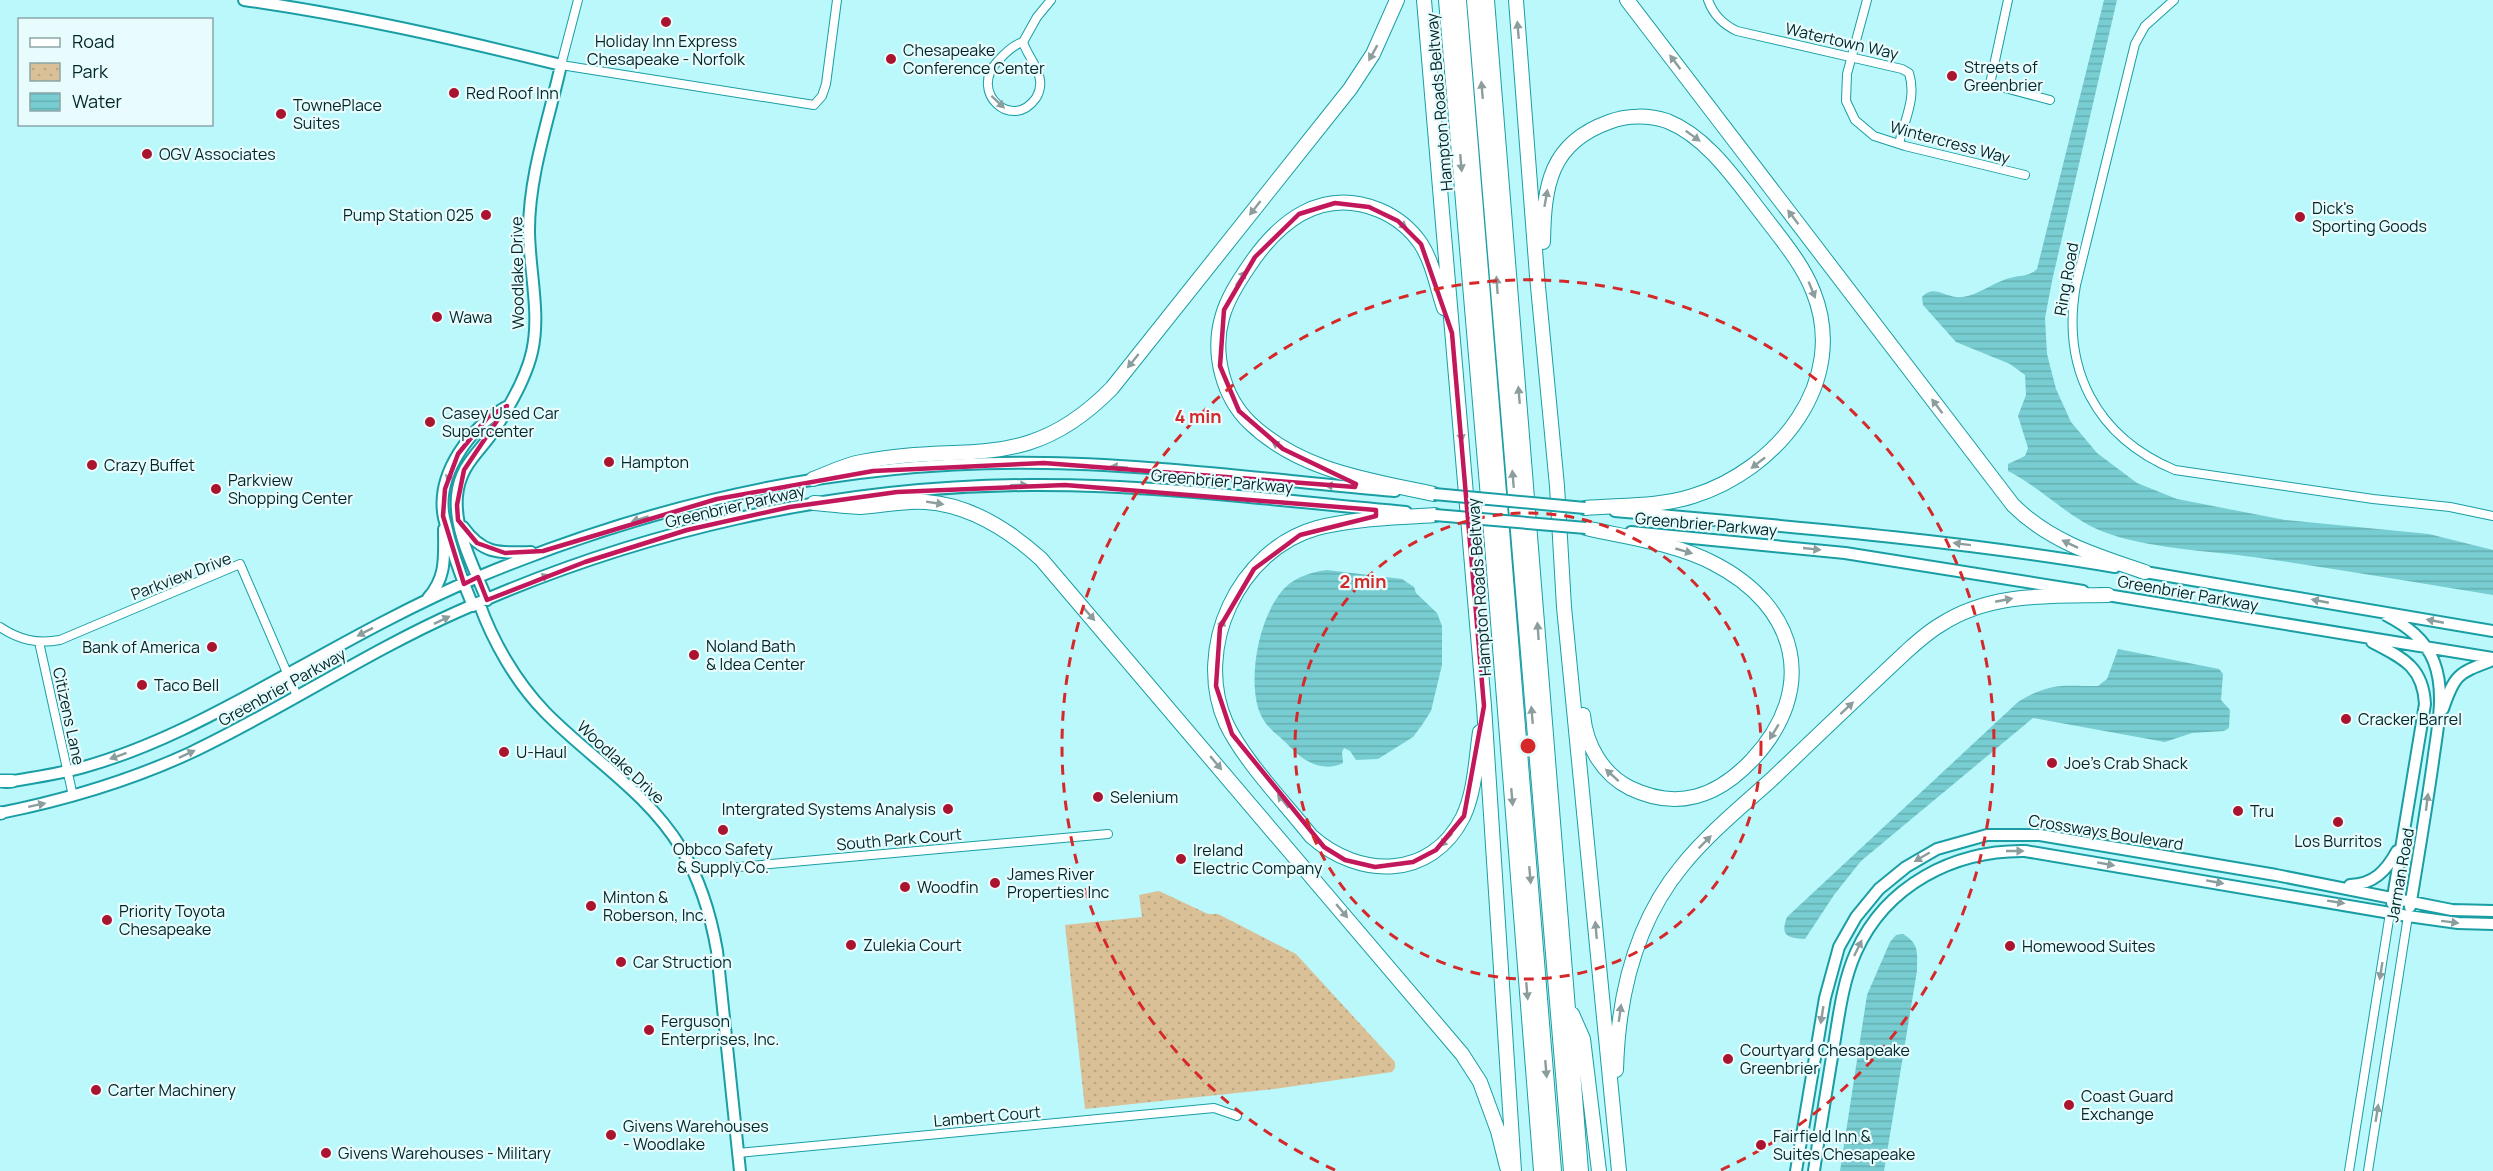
<svg xmlns="http://www.w3.org/2000/svg" width="2493" height="1171" viewBox="0 0 2493 1171" font-family="Manrope,sans-serif">
  <style>
    .park { fill: url(#park-dots) }
    .water { fill: url(#water-rules) }
    .lines { fill: none; stroke-linecap: round; stroke-linejoin: round }
    .street-casing { stroke: #1a9ea4; stroke-width: 10 }
    .secondary-casing { stroke: #1a9ea4; stroke-width: 14 }
    .primary-casing { stroke: #1a9ea4; stroke-width: 15 }
    .highway-casing { stroke: #1a9ea4; stroke-width: 16 }
    .street { stroke: #fff; stroke-width: 8 }
    .secondary { stroke: #fff; stroke-width: 10 }
    .primary { stroke: #fff; stroke-width: 12 }
    .highway { stroke: #fff; stroke-width: 14 }
    .secondary-bridge-casing { stroke: #1a9ea4; stroke-width: 14; stroke-linecap: butt }
    .secondary-bridge { stroke: #fff; stroke-width: 10 }
    .oneway { fill: #8c9d9e }
    .marked { fill: none; stroke: #c2185b; stroke-width: 4.5; stroke-linejoin: round }
    .ring { fill: none; stroke: #d62828; stroke-width: 3; stroke-dasharray: 10 8 }
    .poi-dot { fill: #aa142e; stroke: #e8fcfd; stroke-width: 2 }
    .labels { text-anchor: middle; stroke-width: 4.5; stroke-linejoin: round; paint-order: stroke }
    .poi-label { font-size: 16px; fill: #002628; stroke: #e8fcfd; text-anchor: start }
    .street-label { font-size: 16px; fill: #002628; stroke: #e8fcfd }
    .centre { fill: #d62828; stroke: #e8fcfd; stroke-width: 3 }
    .ring-label { font-size: 18px; text-anchor: middle; font-weight: bold; fill: #d62828; stroke: #e8fcfd; stroke-width: 4.5; stroke-linejoin: round; paint-order: stroke }
  </style>
  <defs>
    <pattern id="park-dots" width="8" height="8" patternUnits="userSpaceOnUse" patternTransform="scale(1.5)"><rect width="8" height="8" fill="#dac096"/><path d="M2 2h.1M6 6h.1" fill="none" stroke="#b9a581" stroke-width="1.8" stroke-linecap="round"/></pattern>
    <pattern id="water-rules" width="6" height="5" patternUnits="userSpaceOnUse" patternTransform="scale(1.5)"><rect width="6" height="5" fill="#77cdd1"/><path d="M0 2.5h6" fill="none" stroke="#65b0b3"/></pattern>
  </defs>
  <rect width="100%" height="100%" fill="#baf8fb"/>
  <path class="park" d="M1159 891 1208 914H1218L1296 954 1395 1062V1068L1392 1072 1274 1089 1085 1109 1065 925 1142 917 1139 895Z"/>
  <path class="water" d="M2104 0H2117L2052 281 2045 318 2047 354 2056 389 2071 422 2097 453 2137 483 2177 499 2285 520 2429 534 2493 550V595C2413 582 2333 568 2253 557 2209 551 2145 548 2104 532 2069 519 2042 488 2008 471V464L2025 456 2028 448 2018 416 2026 395 2025 375 2010 364 1956 342 1923 305 1922 297C1933 285 1942 295 1956 297 1974 299 1993 282 2010 278 2020 275 2029 277 2037 269Z
    M1327 570 1402 579 1414 587 1416 593 1437 613 1442 626V665L1431 711 1422 725 1413 737 1378 759 1356 760 1350 751 1344 748 1342 752 1343 763C1323 773 1303 761 1290 747 1280 735 1266 729 1260 713 1246 679 1260 608 1289 584 1301 575 1313 572 1327 570Z
    M2118 649 2219 669 2223 674 2221 700 2230 710 2229 728 2224 731 2192 733 2165 742 2033 718 1861 861 1834 895 1805 939C1787 938 1780 936 1787 917L2018 702C2051 682 2061 686 2098 686L2107 679Z
    M1903 934C1920 944 1917 953 1917 971L1884 1171H1840L1867 995 1890 942 1896 935Z"/>
  <g class="lines">
    <g class="street-casing">
      <path id="street" d="M578 0 561 65 814 105 822 96 826 84 837 0
        M1708 0C1713 14 1724 25 1737 31L1902 69 1909 73C1917 99 1904 120 1899 144
        M1867 0 1847 74 1846 101 1855 120 1874 136 1905 146 2025 175
        M2008 0 1990 84 2050 100
        M2174 0 2145 26 2135 44 2076 285C2061 369 2096 437 2175 470L2373 499 2450 507 2493 516
        M1023 42C1027 55 1039 68 1040 80 1041 87 1039 93 1036 98 1012 132 969 92 997 62 1004 54 1013 45 1023 42L1037 17 1051 0
        M0 627C19 640 37 644 60 640L240 564 297 696
        M39 642 73 796
        M693 871 1108 834
        M738 1153 1214 1108 1237 1116
        M2349 1171 2390 913
        M2368 1171 2408 916"/>
    </g>
    <g class="secondary-casing">
      <path id="secondary" d="M244 0C351 15 456 39 561 65 549 119 529 175 529 230 529 270 541 313 532 352 526 378 511 404 497 426 482 451 460 463 457 496 454 531 474 567 487 600
        M1615 511C1782 526 1949 539 2115 567
        M463 527C483 555 500 553 531 552
        M1631 532 1845 553 2083 591
        M2139 571 2493 631
        M2101 594 2493 658
        M428 598C447 577 444 556 444 529
        M479 603C493 642 516 682 545 712 590 758 647 792 681 848 699 878 711 916 717 951L740 1171
        M473 606C462 580 450 545 444 518 435 474 471 427 506 407
        M2386 615C2407 626 2425 639 2434 662 2446 693 2437 730 2433 762 2426 811 2418 859 2410 907
        M2372 642C2402 658 2423 666 2425 704L2392 903
        M2443 709C2455 673 2459 673 2493 660
        M6 782C32 778 59 774 84 767 152 748 215 714 277 680 342 644 409 606 478 577 658 502 850 459 1046 463 1162 465 1279 481 1395 491
        M0 813C65 800 129 781 190 753 281 710 365 653 457 612 637 531 833 486 1030 485 1155 484 1281 501 1406 512
        M2350 885C2374 884 2386 871 2397 851
        M1796 1171 1825 998 1839 947 1856 917 1879 889 1906 867 1937 849 1987 835H2040L2276 875 2452 910 2493 911
        M1814 1171C1820 1129 1827 1087 1834 1045 1839 1014 1843 981 1856 952 1886 885 1954 850 2025 851L2408 916 2458 923 2493 924"/>
    </g>
    <g class="primary-casing">
      <path id="primary" d="M0 781H12
        M0 813H1"/>
    </g>
    <g class="highway-casing">
      <path id="highway" d="M1424 0 1484 706 1514 1171
        M1446 0 1492 545 1541 1171
        M1459 0 1554 1171
        M1474 0 1571 1171
        M1487 0 1581 1171
        M1516 0 1537 276 1557 486 1564 607 1619 1171
        M1627 0 2013 505C2050 542 2097 556 2145 572
        M1543 242C1544 185 1550 143 1609 122 1627 115 1649 115 1667 121 1708 137 1737 182 1763 215 1781 239 1802 263 1813 291 1850 382 1777 470 1693 496 1659 507 1619 505 1585 508
        M813 479C829 473 845 465 861 462 965 441 1026 476 1112 388L1350 89 1373 54 1397 0
        M1434 494C1369 480 1300 471 1250 423 1223 397 1212 354 1222 318 1227 299 1238 282 1249 266 1279 221 1322 187 1379 210 1396 217 1410 228 1421 244 1433 263 1437 287 1444 308
        M814 503C830 504 846 507 861 507 882 506 904 500 926 502 969 505 1009 530 1041 559L1462 1054 1480 1082 1498 1131 1507 1167
        M1435 515C1397 518 1355 518 1317 528 1238 550 1193 649 1226 723 1244 761 1285 803 1311 836 1359 879 1431 880 1463 817 1475 792 1476 759 1480 732
        M1583 715C1586 745 1602 774 1630 788 1678 811 1717 797 1752 760 1819 689 1798 606 1713 563 1675 543 1628 538 1586 528
        M1572 1014 1583 1039 1599 1171
        M1616 1070C1618 996 1635 923 1682 866 1708 834 1741 807 1771 780 1816 737 1861 694 1907 651 1917 642 1928 632 1940 625 1990 592 2050 596 2108 595"/>
    </g>
    <use href="#street" class="street"/>
    <use href="#secondary" class="secondary"/>
    <use href="#primary" class="primary"/>
    <use href="#highway" class="highway"/>
    <g class="secondary-bridge-casing">
      <path id="secondary-bridge" d="M1434 494 1585 508
        M1435 515 1586 528"/>
    </g>
    <use href="#secondary-bridge" class="secondary-bridge"/>
  </g>
  <defs><path id="oneway-solid" d="M-6-.8H1V-3.2L6.5 0L1 3.2V.8H-6Z" transform="scale(1.5)"/></defs>
  <g class="oneway">
    <use href="#oneway-solid" transform="translate(1518 30) rotate(-95)"/>
    <use href="#oneway-solid" transform="translate(1373 53) rotate(119)"/>
    <use href="#oneway-solid" transform="translate(1675 62) rotate(-127)"/>
    <use href="#oneway-solid" transform="translate(1482 90) rotate(-95)"/>
    <use href="#oneway-solid" transform="translate(998 102) rotate(43)"/>
    <use href="#oneway-solid" transform="translate(1693 136) rotate(36)"/>
    <use href="#oneway-solid" transform="translate(1461 163) rotate(85)"/>
    <use href="#oneway-solid" transform="translate(1546 198) rotate(-80)"/>
    <use href="#oneway-solid" transform="translate(1255 208) rotate(128)"/>
    <use href="#oneway-solid" transform="translate(1793 217) rotate(-127)"/>
    <use href="#oneway-solid" transform="translate(1400 223) rotate(37)"/>
    <use href="#oneway-solid" transform="translate(1241 278) rotate(-56)"/>
    <use href="#oneway-solid" transform="translate(1497 285) rotate(-94)"/>
    <use href="#oneway-solid" transform="translate(1812 290) rotate(68)"/>
    <use href="#oneway-solid" transform="translate(1133 361) rotate(129)"/>
    <use href="#oneway-solid" transform="translate(1519 395) rotate(-95)"/>
    <use href="#oneway-solid" transform="translate(1937 406) rotate(-127)"/>
    <use href="#oneway-solid" transform="translate(1461 433) rotate(85)"/>
    <use href="#oneway-solid" transform="translate(1279 446) rotate(-146)"/>
    <use href="#oneway-solid" transform="translate(1758 463) rotate(142)"/>
    <use href="#oneway-solid" transform="translate(1119 467) rotate(-176)"/>
    <use href="#oneway-solid" transform="translate(450 474) rotate(108)"/>
    <use href="#oneway-solid" transform="translate(1513 479) rotate(-95)"/>
    <use href="#oneway-solid" transform="translate(1019 485) rotate(-1)"/>
    <use href="#oneway-solid" transform="translate(1334 486) rotate(-175)"/>
    <use href="#oneway-solid" transform="translate(935 503) rotate(9)"/>
    <use href="#oneway-solid" transform="translate(640 519) rotate(163)"/>
    <use href="#oneway-solid" transform="translate(1962 544) rotate(-173)"/>
    <use href="#oneway-solid" transform="translate(2070 544) rotate(-154)"/>
    <use href="#oneway-solid" transform="translate(1812 549) rotate(6)"/>
    <use href="#oneway-solid" transform="translate(1684 551) rotate(16)"/>
    <use href="#oneway-solid" transform="translate(541 578) rotate(-22)"/>
    <use href="#oneway-solid" transform="translate(2004 600) rotate(-11)"/>
    <use href="#oneway-solid" transform="translate(2320 601) rotate(-169)"/>
    <use href="#oneway-solid" transform="translate(1089 614) rotate(49)"/>
    <use href="#oneway-solid" transform="translate(442 620) rotate(-26)"/>
    <use href="#oneway-solid" transform="translate(2435 621) rotate(-169)"/>
    <use href="#oneway-solid" transform="translate(1221 627) rotate(-73)"/>
    <use href="#oneway-solid" transform="translate(1538 631) rotate(-94)"/>
    <use href="#oneway-solid" transform="translate(365 632) rotate(153)"/>
    <use href="#oneway-solid" transform="translate(1847 708) rotate(-43)"/>
    <use href="#oneway-solid" transform="translate(1532 715) rotate(-95)"/>
    <use href="#oneway-solid" transform="translate(1774 732) rotate(121)"/>
    <use href="#oneway-solid" transform="translate(187 754) rotate(-25)"/>
    <use href="#oneway-solid" transform="translate(118 756) rotate(160)"/>
    <use href="#oneway-solid" transform="translate(1216 763) rotate(50)"/>
    <use href="#oneway-solid" transform="translate(1612 775) rotate(-138)"/>
    <use href="#oneway-solid" transform="translate(1512 797) rotate(85)"/>
    <use href="#oneway-solid" transform="translate(1283 801) rotate(-129)"/>
    <use href="#oneway-solid" transform="translate(2427 802) rotate(-83)"/>
    <use href="#oneway-solid" transform="translate(37 805) rotate(-12)"/>
    <use href="#oneway-solid" transform="translate(1446 840) rotate(134)"/>
    <use href="#oneway-solid" transform="translate(1705 842) rotate(-45)"/>
    <use href="#oneway-solid" transform="translate(2015 851)"/>
    <use href="#oneway-solid" transform="translate(1922 857) rotate(150)"/>
    <use href="#oneway-solid" transform="translate(2106 864) rotate(10)"/>
    <use href="#oneway-solid" transform="translate(1530 875) rotate(85)"/>
    <use href="#oneway-solid" transform="translate(2215 882) rotate(10)"/>
    <use href="#oneway-solid" transform="translate(2336 902) rotate(9)"/>
    <use href="#oneway-solid" transform="translate(1342 911) rotate(50)"/>
    <use href="#oneway-solid" transform="translate(2450 922) rotate(7)"/>
    <use href="#oneway-solid" transform="translate(1596 930) rotate(-95)"/>
    <use href="#oneway-solid" transform="translate(1858 948) rotate(-64)"/>
    <use href="#oneway-solid" transform="translate(2381 971) rotate(99)"/>
    <use href="#oneway-solid" transform="translate(1527 991) rotate(85)"/>
    <use href="#oneway-solid" transform="translate(1620 1013) rotate(-82)"/>
    <use href="#oneway-solid" transform="translate(1822 1015) rotate(99)"/>
    <use href="#oneway-solid" transform="translate(1546 1069) rotate(85)"/>
    <use href="#oneway-solid" transform="translate(2377 1113) rotate(-81)"/>
  </g>
  <path class="marked" d="M1335 203 1369 207 1398 221 1421 244 1452 333 1484 706 1464 816 1436 850 1413 862 1375 867 1345 860 1324 847 1232 734 1216 686 1220 627 1254 569 1300 535 1376 516V510L1065 485 897 492 790 507 687 530 585 562 487 600 478 577 464 584 443 516 445 489 458 454 488 417 507 406 464 470 457 505 458 520 477 543 505 553 543 551 717 499 873 471 1044 463 1355 487 1356 484 1283 449 1239 411 1220 366 1224 310 1255 257 1299 214Z"/>
  <g class="ring">
    <circle cx="1528" cy="746" r="233"/>
    <path d="M1335 1170A466 466 0 1 1 1721 1170"/>
  </g>
  <g class="poi-dot">
    <circle cx="666" cy="22" r="6"/>
    <circle cx="891" cy="59" r="6"/>
    <circle cx="1952" cy="76" r="6"/>
    <circle cx="454" cy="93" r="6"/>
    <circle cx="281" cy="114" r="6"/>
    <circle cx="147" cy="154" r="6"/>
    <circle cx="486" cy="215" r="6"/>
    <circle cx="2300" cy="217" r="6"/>
    <circle cx="437" cy="317" r="6"/>
    <circle cx="430" cy="422" r="6"/>
    <circle cx="609" cy="462" r="6"/>
    <circle cx="92" cy="465" r="6"/>
    <circle cx="216" cy="489" r="6"/>
    <circle cx="212" cy="647" r="6"/>
    <circle cx="694" cy="655" r="6"/>
    <circle cx="142" cy="685" r="6"/>
    <circle cx="2346" cy="719" r="6"/>
    <circle cx="504" cy="752" r="6"/>
    <circle cx="2052" cy="763" r="6"/>
    <circle cx="1098" cy="797" r="6"/>
    <circle cx="948" cy="809" r="6"/>
    <circle cx="2238" cy="811" r="6"/>
    <circle cx="2338" cy="822" r="6"/>
    <circle cx="723" cy="830" r="6"/>
    <circle cx="1181" cy="859" r="6"/>
    <circle cx="995" cy="883" r="6"/>
    <circle cx="905" cy="887" r="6"/>
    <circle cx="591" cy="906" r="6"/>
    <circle cx="107" cy="920" r="6"/>
    <circle cx="851" cy="945" r="6"/>
    <circle cx="2010" cy="946" r="6"/>
    <circle cx="621" cy="962" r="6"/>
    <circle cx="649" cy="1030" r="6"/>
    <circle cx="1728" cy="1059" r="6"/>
    <circle cx="96" cy="1090" r="6"/>
    <circle cx="2069" cy="1105" r="6"/>
    <circle cx="611" cy="1135" r="6"/>
    <circle cx="1761" cy="1145" r="6"/>
    <circle cx="326" cy="1153" r="6"/>
  </g>
  <g class="labels">
    <g class="poi-label">
      <text x="666" y="47" text-anchor="middle">Holiday Inn Express<tspan x="666" dy="18">Chesapeake - Norfolk</tspan></text>
      <text x="903" y="56">Chesapeake<tspan x="903" dy="18">Conference Center</tspan></text>
      <text x="1964" y="73">Streets of<tspan x="1964" dy="18">Greenbrier</tspan></text>
      <text x="466" y="99">Red Roof Inn</text>
      <text x="293" y="111">TownePlace<tspan x="293" dy="18">Suites</tspan></text>
      <text x="159" y="160">OGV Associates</text>
      <text x="2312" y="214">Dick's<tspan x="2312" dy="18">Sporting Goods</tspan></text>
      <text x="474" y="221" text-anchor="end">Pump Station 025</text>
      <text x="449" y="323">Wawa</text>
      <text x="442" y="419">Casey Used Car<tspan x="442" dy="18">Supercenter</tspan></text>
      <text x="621" y="468">Hampton</text>
      <text x="104" y="471">Crazy Buffet</text>
      <text x="228" y="486">Parkview<tspan x="228" dy="18">Shopping Center</tspan></text>
      <text x="706" y="652">Noland Bath<tspan x="706" dy="18">&amp; Idea Center</tspan></text>
      <text x="200" y="653" text-anchor="end">Bank of America</text>
      <text x="154" y="691">Taco Bell</text>
      <text x="2358" y="725">Cracker Barrel</text>
      <text x="516" y="758">U-Haul</text>
      <text x="2064" y="769">Joe's Crab Shack</text>
      <text x="1110" y="803">Selenium</text>
      <text x="936" y="815" text-anchor="end">Intergrated Systems Analysis</text>
      <text x="2250" y="817">Tru</text>
      <text x="2338" y="847" text-anchor="middle">Los Burritos</text>
      <text x="723" y="855" text-anchor="middle">Obbco Safety<tspan x="723" dy="18">&amp; Supply Co.</tspan></text>
      <text x="1193" y="856">Ireland<tspan x="1193" dy="18">Electric Company</tspan></text>
      <text x="1007" y="880">James River<tspan x="1007" dy="18">Properties Inc</tspan></text>
      <text x="917" y="893">Woodfin</text>
      <text x="603" y="903">Minton &amp;<tspan x="603" dy="18">Roberson, Inc.</tspan></text>
      <text x="119" y="917">Priority Toyota<tspan x="119" dy="18">Chesapeake</tspan></text>
      <text x="863" y="951">Zulekia Court</text>
      <text x="2022" y="952">Homewood Suites</text>
      <text x="633" y="968">Car Struction</text>
      <text x="661" y="1027">Ferguson<tspan x="661" dy="18">Enterprises, Inc.</tspan></text>
      <text x="1740" y="1056">Courtyard Chesapeake<tspan x="1740" dy="18">Greenbrier</tspan></text>
      <text x="108" y="1096">Carter Machinery</text>
      <text x="2081" y="1102">Coast Guard<tspan x="2081" dy="18">Exchange</tspan></text>
      <text x="623" y="1132">Givens Warehouses<tspan x="623" dy="18">- Woodlake</tspan></text>
      <text x="1773" y="1142">Fairfield Inn &amp;<tspan x="1773" dy="18">Suites Chesapeake</tspan></text>
      <text x="338" y="1159">Givens Warehouses - Military</text>
    </g>
    <g class="street-label">
      <text transform="translate(1842 41) rotate(13)" y="6">Watertown Way</text>
      <text transform="translate(1439 102) rotate(-95)" y="6">Hampton Roads Beltway</text>
      <text transform="translate(1950 142) rotate(15)" y="6">Wintercress Way</text>
      <text transform="translate(517 273) rotate(-91)" y="6">Woodlake Drive</text>
      <text transform="translate(2066 279) rotate(-80)" y="6">Ring Road</text>
      <text transform="translate(1222 481) rotate(5)" y="6">Greenbrier Parkway</text>
      <text transform="translate(735 506) rotate(-13)" y="6">Greenbrier Parkway</text>
      <text transform="translate(1706 524) rotate(5)" y="6">Greenbrier Parkway</text>
      <text transform="translate(181 576) rotate(-21)" y="6">Parkview Drive</text>
      <text transform="translate(1479 587) rotate(-94)" y="6">Hampton Roads Beltway</text>
      <text transform="translate(2188 593) rotate(10)" y="6">Greenbrier Parkway</text>
      <text transform="translate(282 687) rotate(-29)" y="6">Greenbrier Parkway</text>
      <text transform="translate(69 716) rotate(78)" y="6">Citizens Lane</text>
      <text transform="translate(621 762) rotate(43)" y="6">Woodlake Drive</text>
      <text transform="translate(2106 832) rotate(9)" y="6">Crossways Boulevard</text>
      <text transform="translate(899 839) rotate(-5)" y="6">South Park Court</text>
      <text transform="translate(2400 875) rotate(-80)" y="6">Jarman Road</text>
      <text transform="translate(987 1116) rotate(-5)" y="6">Lambert Court</text>
    </g>
  </g>
  <circle cx="1528" cy="746" r="9" class="centre"/>
  <g class="ring-label">
    <text x="1198" y="423">4 min</text>
    <text x="1363" y="588">2 min</text>
  </g>
  <rect x="18" y="18" width="195" height="108" fill="#e8fcfd" stroke="#8ba6a8" stroke-width="1.5"/>
  <rect x="30" y="38" width="30" height="9" fill="#ffffff" stroke="#8ba6a8" stroke-width="1.5"/>
  <text x="72" y="48" font-size="18" fill="#002628">Road</text>
  <rect x="30" y="63" width="30" height="18" fill="url(#park-dots)" stroke="#8ba6a8" stroke-width="1.5"/>
  <text x="72" y="78" font-size="18" fill="#002628">Park</text>
  <rect x="30" y="93" width="30" height="18" fill="url(#water-rules)" stroke="#8ba6a8" stroke-width="1.5"/>
  <text x="72" y="108" font-size="18" fill="#002628">Water</text>
</svg>
